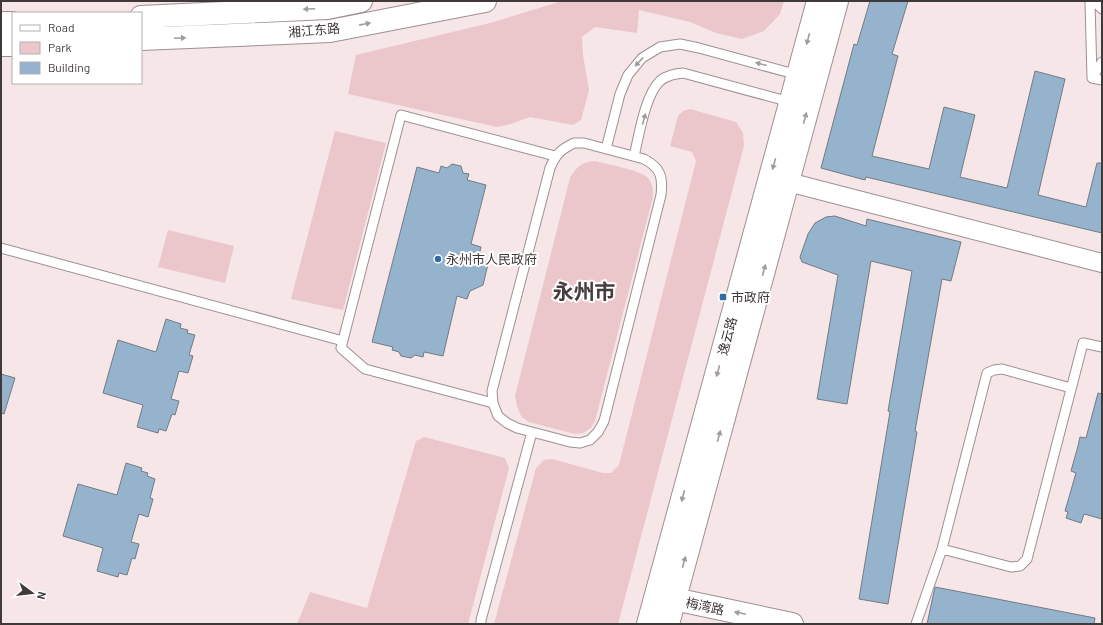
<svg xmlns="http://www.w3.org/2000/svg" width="1103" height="625" viewBox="0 0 1103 625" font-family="Barlow,'Noto Sans SC',sans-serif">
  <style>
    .green { fill: #ebc6cb }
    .building { fill: #96b3ce; stroke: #727b84 }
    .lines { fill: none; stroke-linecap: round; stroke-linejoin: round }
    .service-casing { stroke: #9e9092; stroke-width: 11 }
    .minor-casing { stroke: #9e9092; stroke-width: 20 }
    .tertiary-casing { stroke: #9e9092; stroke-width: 24 }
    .secondary-casing { stroke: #9e9092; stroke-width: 24 }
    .service { stroke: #fff; stroke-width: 9 }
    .minor { stroke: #fff; stroke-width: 18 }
    .tertiary { stroke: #fff; stroke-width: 22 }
    .secondary { stroke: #fff; stroke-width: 22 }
    .oneway { fill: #a09c9c }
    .poi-dot { fill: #2e6ea4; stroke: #fff; stroke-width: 1.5 }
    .labels { text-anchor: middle; stroke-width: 4; stroke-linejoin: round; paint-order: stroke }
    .street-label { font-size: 13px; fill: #40393a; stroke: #fff }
    .poi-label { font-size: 13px; fill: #40393a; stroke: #fff; text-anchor: start }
    .town-label { font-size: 21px; font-weight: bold; fill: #483c3e; stroke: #fff }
  </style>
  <rect width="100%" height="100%" fill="#f6e6e8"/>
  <path class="green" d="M562 1H784L780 14 764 31 742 39 716 33 690 22 639 10 637 33 595 27 582 37 583 55 589 90 581 120 573 125 530 117 511 124 497 127 348 94 356 55 490 23Z
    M690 109 736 122 743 133 744 146 618 624H494L536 468 544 460 552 459 603 473H611L619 465 696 161 692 152 670 146 678 116 683 111Z
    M335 131 386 143 343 310 291 299Z
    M594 161C606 164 641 170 648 178 653 184 653 190 653 197L595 421 591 428 583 433 575 434 529 422 521 416 517 406 515 396 570 178C577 166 581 163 594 161Z
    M168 230 234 246 225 283 158 267Z
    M424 437 505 458 509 468 468 624H297L310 592 367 608 416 441Z"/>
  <path class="building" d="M870 1H908L892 54 898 56 872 156 929 169 944 107 975 115 960 177 1007 188 1035 71 1065 79 1038 195 1086 207 1097 163H1102V233L866 177 865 180 821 168 854 44 857 45Z
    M452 164 461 166 463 173 469 174 467 180 486 185 471 244 481 247 479 255 488 264 483 285 470 291 467 299 457 296 443 356 424 352 423 357 415 355 411 358 401 356 399 352 392 350 393 347 372 342 417 167 439 173 441 166 447 168Z
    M835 216 866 226 867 219 961 242 951 281 942 279 915 431 917 432 888 604 859 599 890 412 888 411 912 271 871 261 847 404 817 399 838 275 802 262 800 257 808 234 815 223 826 217Z
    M166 319 181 324 180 328 188 330 187 333 195 335 189 355 193 356 188 373 179 371 171 399 179 401 175 415 172 414 166 431 159 429 158 433 137 427 143 405 103 393 118 340 156 352Z
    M1 374 15 378 4 414 1 413Z
    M1098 393 1102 394V519L1084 514 1081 523 1066 518 1068 512 1065 511 1076 473 1071 471 1078 446 1080 437 1086 438Z
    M126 463 142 468 141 471 148 473 147 476 155 479 150 498 153 499 148 517 139 514 131 542 139 544 135 559 132 558 127 575 119 573 118 577 97 571 103 548 63 536 78 484 117 495Z
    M935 587 1095 618 1094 624H927Z"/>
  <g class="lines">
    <g class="service-casing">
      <path id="service" d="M1090 1 1092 78
        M1094 1 1102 9
        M1102 62 1092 78 1102 80
        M574 143H584L644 159C661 168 663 177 661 195L604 421 598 432 590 440 580 443 570 442 517 428 507 423 498 416 493 403 492 391 550 168C556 154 560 150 574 143Z
        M606 149 620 94 628 75 642 58 660 47 680 44 699 48 798 75
        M634 156C639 136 645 95 660 81 667 75 675 74 683 73L790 102
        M1 248 343 341
        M493 403 365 369 341 348 401 115 555 156
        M942 549 1011 567 1020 566 1027 559 1083 343 1102 347
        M481 624V620L532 432
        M916 624 942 549 987 373 994 370 1002 369 1071 388"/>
    </g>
    <g class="minor-casing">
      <path id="minor" d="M788 182 1102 263"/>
    </g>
    <g class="tertiary-casing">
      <path id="tertiary" d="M660 604 674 599 792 624
        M648 624 818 1
        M668 624 837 1"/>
    </g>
    <g class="secondary-casing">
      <path id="secondary" d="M141 17 327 8 361 1
        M1 23H13
        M141 39 330 31 485 1
        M1 45H13"/>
    </g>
    <use href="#service" class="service"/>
    <use href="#minor" class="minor"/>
    <use href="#tertiary" class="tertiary"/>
    <use href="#secondary" class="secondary"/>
  </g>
  <defs><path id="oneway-solid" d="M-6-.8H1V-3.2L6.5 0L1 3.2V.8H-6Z"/></defs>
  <g class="oneway">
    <use href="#oneway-solid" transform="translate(309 9) rotate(177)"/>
    <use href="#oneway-solid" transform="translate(365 24) rotate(-11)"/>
    <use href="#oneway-solid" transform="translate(180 38) rotate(-2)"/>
    <use href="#oneway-solid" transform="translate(808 39) rotate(105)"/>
    <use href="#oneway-solid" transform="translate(639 62) rotate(133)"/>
    <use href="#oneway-solid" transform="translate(761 64) rotate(-165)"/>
    <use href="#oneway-solid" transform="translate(805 118) rotate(-75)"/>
    <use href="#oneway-solid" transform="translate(644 119) rotate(-75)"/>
    <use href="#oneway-solid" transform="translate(774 164) rotate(105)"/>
    <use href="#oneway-solid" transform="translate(764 270) rotate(-75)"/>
    <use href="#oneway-solid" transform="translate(718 371) rotate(105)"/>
    <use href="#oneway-solid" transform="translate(719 436) rotate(-75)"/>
    <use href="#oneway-solid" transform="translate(683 496) rotate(105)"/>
    <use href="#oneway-solid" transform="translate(684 562) rotate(-75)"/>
    <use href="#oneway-solid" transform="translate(740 613) rotate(-168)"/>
  </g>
  <g class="poi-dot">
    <circle cx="438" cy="259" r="4"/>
    <rect x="719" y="293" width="8" height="8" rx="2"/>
  </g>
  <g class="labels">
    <g class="street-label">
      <text transform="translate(314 30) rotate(-5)" y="5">湘江东路</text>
      <text transform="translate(727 336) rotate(-75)" y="5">逸云路</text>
      <text transform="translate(705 606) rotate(12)" y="5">梅湾路</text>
    </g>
    <g class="poi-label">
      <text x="446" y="264">永州市人民政府</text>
      <text x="731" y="302">市政府</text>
    </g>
    <g class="town-label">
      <text x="584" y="299">永州市</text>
    </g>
  </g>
  <rect width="1103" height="625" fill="none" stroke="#40393a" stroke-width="4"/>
  <rect x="12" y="12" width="130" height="72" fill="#ffffff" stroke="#b3b0b0"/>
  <rect x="20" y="25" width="20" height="6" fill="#ffffff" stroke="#b3b0b0"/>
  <text x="48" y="32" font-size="12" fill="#40393a">Road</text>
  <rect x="20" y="42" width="20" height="12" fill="#ebc6cb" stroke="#b3b0b0"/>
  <text x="48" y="52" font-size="12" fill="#40393a">Park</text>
  <rect x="20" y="62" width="20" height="12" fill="#96b3ce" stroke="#b3b0b0"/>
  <text x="48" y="72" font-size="12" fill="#40393a">Building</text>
  <g transform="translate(32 593) rotate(105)" stroke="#ffffff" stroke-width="3" paint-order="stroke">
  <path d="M0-3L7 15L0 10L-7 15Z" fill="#40393a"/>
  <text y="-6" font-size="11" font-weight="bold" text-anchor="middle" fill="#40393a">N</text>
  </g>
</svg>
